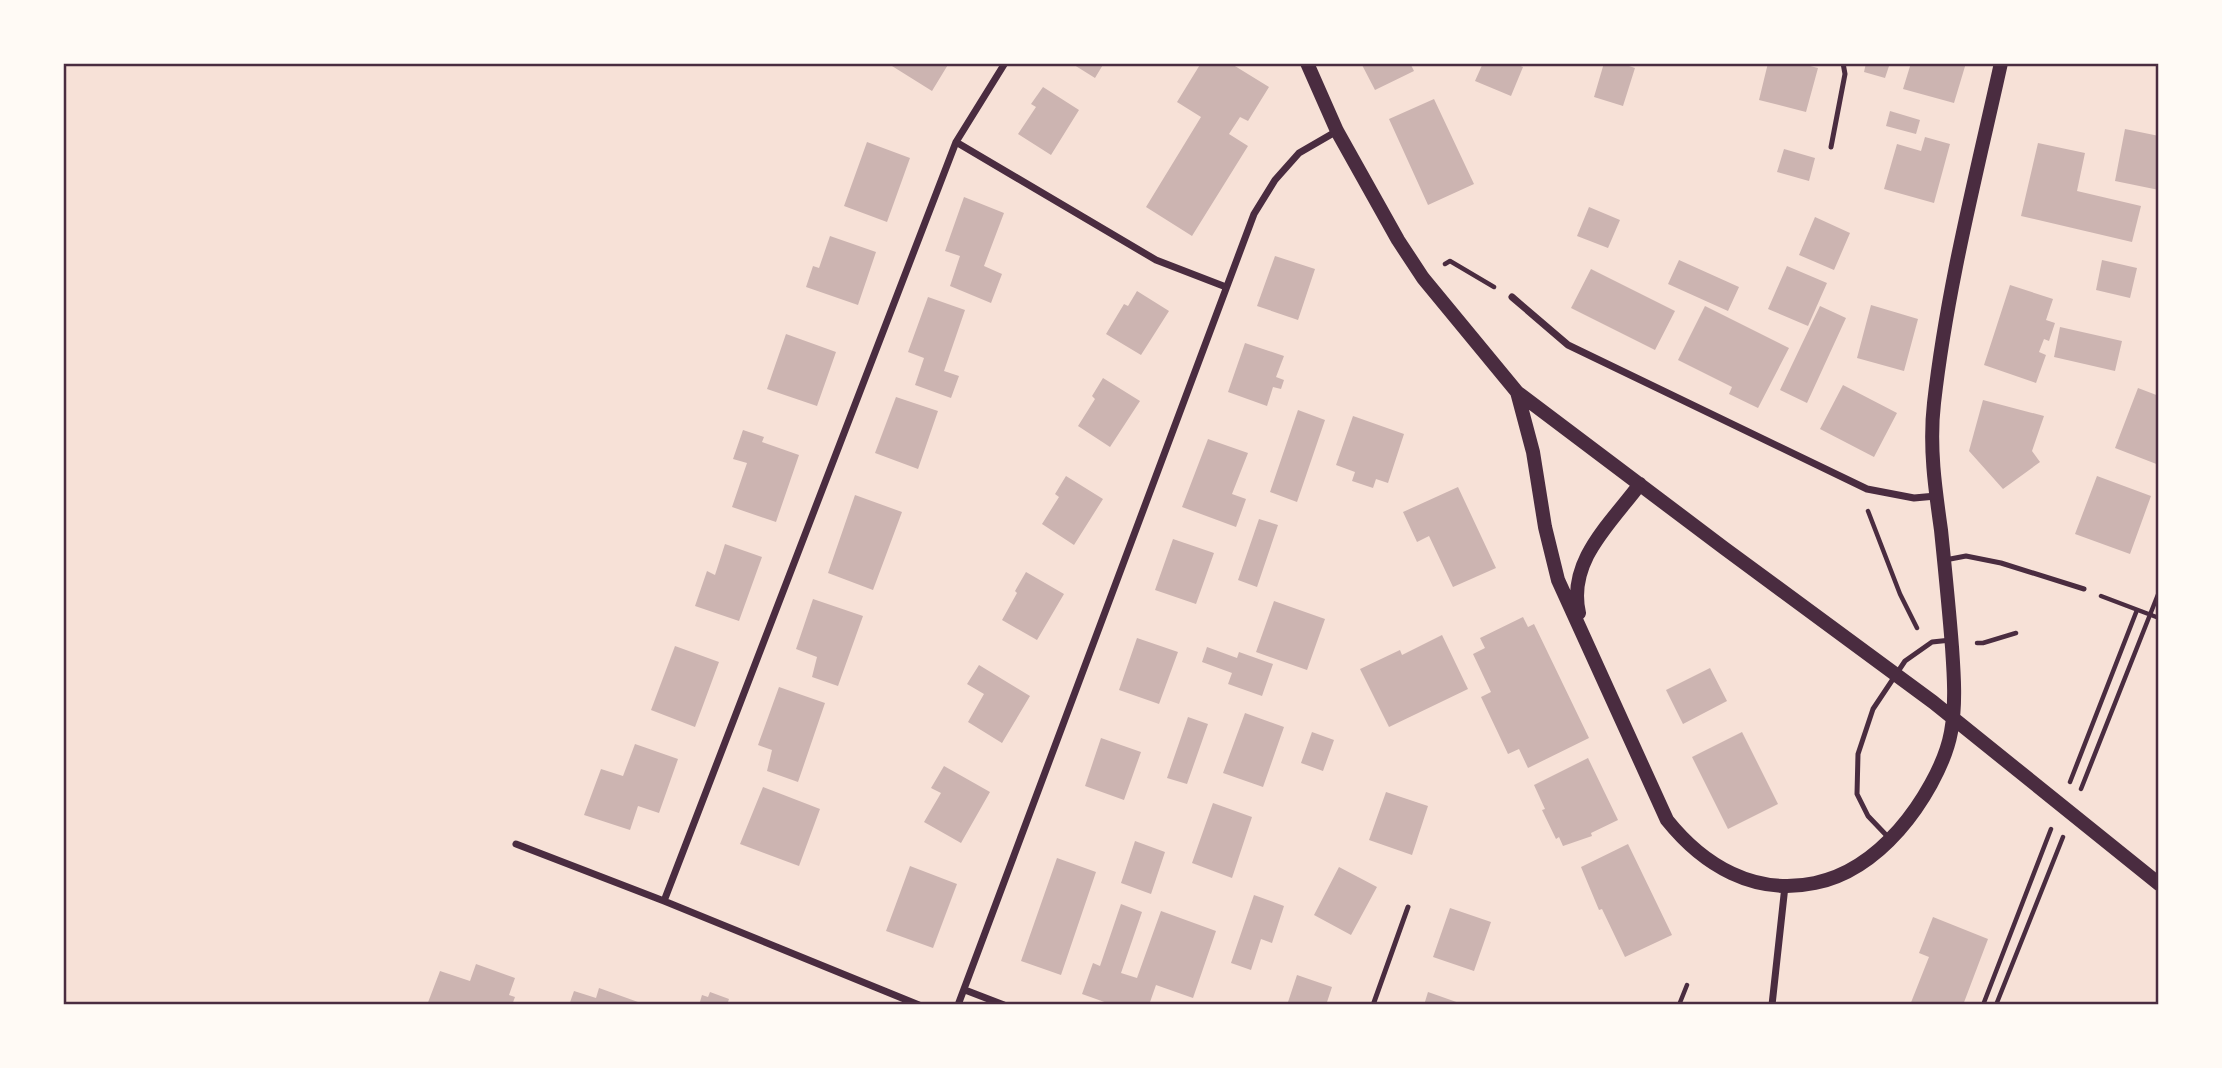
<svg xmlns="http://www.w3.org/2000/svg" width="2222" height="1068" viewBox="0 0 2222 1068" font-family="'Noto Sans',sans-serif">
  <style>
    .building { fill: #ccb4b1 }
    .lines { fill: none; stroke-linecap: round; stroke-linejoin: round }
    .path { stroke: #4a2c40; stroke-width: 4.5 }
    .service { stroke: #4a2c40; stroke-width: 5 }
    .minor { stroke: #4a2c40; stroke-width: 7 }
    .secondary { stroke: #4a2c40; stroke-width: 14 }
    .neatline { fill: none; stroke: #4a2c40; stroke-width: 2.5 }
  </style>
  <rect width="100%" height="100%" fill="#f7e1d7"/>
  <path class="building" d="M894 63H949L932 91 892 66Z
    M1071 63H1104L1095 78Z
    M1201 63H1230L1269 87 1248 121 1240 117 1229 134 1248 146 1192 236 1146 207 1201 117 1177 102Z
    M1361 63H1410L1414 71 1375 90Z
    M1483 63H1513L1523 67 1511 96 1475 81Z
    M1604 63H1620L1635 68 1623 106 1594 97Z
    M1768 63H1798L1818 68 1806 112 1759 100Z
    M1866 63H1890L1885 78 1864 72Z
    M1911 63H1966L1954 103 1903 89Z
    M1043 87 1079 110 1051 155 1018 134 1036 107 1031 104Z
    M1434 99 1474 184 1428 205 1389 119Z
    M1890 111 1920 120 1916 134 1886 126Z
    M2125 129 2159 136V190L2115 181Z
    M1925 137 1950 144 1934 203 1884 189 1897 144 1921 151Z
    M867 142 910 158 887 222 844 206Z
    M2038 143 2085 153 2077 191 2141 206 2132 242 2021 216Z
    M1784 149 1815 158 1809 181 1777 172Z
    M964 197 1004 213 984 266 1002 274 991 303 950 286 960 256 945 251Z
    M1589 207 1620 220 1608 248 1577 236Z
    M1815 217 1850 233 1834 270 1799 255Z
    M830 236 876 252 858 305 806 287 813 266 819 268Z
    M1275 256 1315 269 1298 320 1257 306Z
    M1679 260 1739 287 1728 311 1668 284Z
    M2102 260 2137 268 2130 298 2096 290Z
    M1787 266 1827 283 1808 326 1768 309Z
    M1591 269 1675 311 1655 350 1571 308Z
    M2010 285 2053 299 2046 320 2055 323 2049 341 2044 339 2039 352 2046 355 2036 383 1984 365Z
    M1137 291 1169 311 1141 355 1106 334 1124 304 1128 306Z
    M928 297 965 310 944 371 959 376 951 398 915 385 924 358 908 352Z
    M1871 305 1918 319 1904 371 1857 358Z
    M1705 306 1789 348 1758 408 1729 394 1732 387 1678 360Z
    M1820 306 1846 318 1807 403 1780 390Z
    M2060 327 2122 341 2115 371 2054 357Z
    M786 334 836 352 817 406 767 389Z
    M1245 343 1284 356 1276 377 1284 380 1281 389 1273 387 1267 406 1228 392Z
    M1103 378 1140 401 1110 447 1078 426 1095 399 1092 396Z
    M1843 385 1897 413 1874 457 1820 429Z
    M2138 388 2159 396V465L2115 448Z
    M896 397 938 411 918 469 875 453Z
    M1983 400 2044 416 2032 451 2040 462 2003 489 1969 451Z
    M1298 410 1325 420 1297 502 1270 492Z
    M1353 416 1404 434 1388 483 1376 479 1373 488 1352 481 1355 472 1336 465Z
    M743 430 764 437 762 442 799 455 776 522 732 507 747 463 733 459Z
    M1208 439 1248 453 1232 494 1246 499 1236 527 1182 507Z
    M1066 476 1103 499 1074 545 1042 524 1059 497 1055 494Z
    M2097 476 2151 496 2130 554 2075 534Z
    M1458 487 1496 568 1453 587 1429 536 1417 542 1403 512Z
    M855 495 902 512 873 590 828 573Z
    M1259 519 1278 525 1257 587 1238 580Z
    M1173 539 1214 553 1196 604 1155 590Z
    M725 544 762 557 739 621 695 606 707 571 715 575Z
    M1026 572 1064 594 1037 640 1002 620 1017 593 1015 591Z
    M813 599 863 616 838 686 812 677 817 657 796 649Z
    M1274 601 1325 619 1307 670 1256 652Z
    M1523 617 1528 627 1534 624 1589 738 1528 768 1519 749 1508 754 1481 697 1491 692 1473 654 1485 648 1480 638Z
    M1442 635 1468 689 1389 727 1360 669 1400 650 1402 655Z
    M1137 638 1178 652 1159 704 1119 690Z
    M675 646 719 662 695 727 651 710Z
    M1207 647 1237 658 1239 652 1273 664 1262 696 1228 684 1232 673 1202 662Z
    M979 665 1030 696 1002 743 968 722 984 694 967 684Z
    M1710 668 1727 701 1683 724 1666 690Z
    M779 687 825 703 798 782 767 771 772 750 758 745Z
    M1245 713 1284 727 1263 787 1223 773Z
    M1188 717 1208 724 1187 784 1167 778Z
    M1312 732 1334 740 1323 771 1301 763Z
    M1742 732 1778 804 1728 829 1692 757Z
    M1101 738 1141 752 1124 800 1085 786Z
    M635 744 678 759 659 813 638 806 630 830 584 815 601 769 623 776Z
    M1588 758 1618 820 1591 833 1592 836 1563 846 1559 837 1556 839 1542 810 1545 809 1534 785Z
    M944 766 990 792 961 843 924 822 941 793 931 788Z
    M763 787 820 809 799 866 740 844Z
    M1386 792 1428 806 1412 855 1369 840Z
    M1213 803 1252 817 1232 878 1192 863Z
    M1135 841 1165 852 1151 894 1121 883Z
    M1628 844 1672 935 1625 957 1602 909 1599 910 1581 867Z
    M1057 858 1096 872 1061 975 1021 961Z
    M910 866 957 884 933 948 886 931Z
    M1339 867 1377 887 1351 935 1314 915Z
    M1254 895 1284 906 1272 943 1261 939 1251 970 1231 963Z
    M1121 904 1142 912 1121 973 1137 978 1161 911 1216 931 1193 998 1156 985 1149 1005H1120L1111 1002 1110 1004 1082 994 1093 963 1100 966Z
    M1450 908 1491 922 1474 971 1433 957Z
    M1933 917 1988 939 1963 1005H1910L1929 957 1919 953Z
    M476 964 515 978 509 995 515 997 512 1005H427L440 971 470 981Z
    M1297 975 1332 987 1326 1005H1287Z
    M599 988 638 1002 637 1005H569L574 991 596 998Z
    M710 992 729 999 727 1005H699L702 995 708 997Z
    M1428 992 1465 1005H1424Z"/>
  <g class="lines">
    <path class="path" d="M1445 264 1450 261 1494 287
      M1868 511 1900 594 1917 628
      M2101 596 2159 618
      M1977 643H1983L2016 633
      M2070 782 2137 610
      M2081 789 2159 592
      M1679 1005 1687 985
      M1983 1005 2051 829
      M1996 1005 2063 837"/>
    <path class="service" d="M1831 147 1845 74 1843 63
      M1945 560 1966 556 2001 563 2084 589
      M1889 838 1868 816 1857 794 1858 754 1873 709 1905 661 1932 642 1951 640
      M1373 1005 1408 907"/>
    <path class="minor" d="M956 142 1156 260 1226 287
      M1512 297 1568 345 1867 489 1914 498 1936 496
      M516 844 664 901 919 1005
      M664 901 956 142 1005 63
      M965 990 1004 1005
      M958 1005 1254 214 1275 180 1299 153 1337 131
      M1772 1005 1785 886"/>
    <path class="secondary" d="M1307 63 1337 131 1398 240 1423 278 1517 392 1724 548 1933 702 2159 884
      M1517 392 1533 452 1545 527 1558 580 1667 820C1703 865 1754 896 1815 883 1849 876 1876 856 1899 830 1921 805 1945 765 1951 732 1956 704 1954 676 1952 647 1949 608 1945 569 1941 530 1935 488 1929 446 1934 403 1947 288 1976 176 2001 63
      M1579 613C1567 561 1611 523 1640 484"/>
  </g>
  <rect width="2222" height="1068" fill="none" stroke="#fffaf5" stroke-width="130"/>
  <rect x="65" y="65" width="2092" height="938" class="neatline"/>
</svg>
